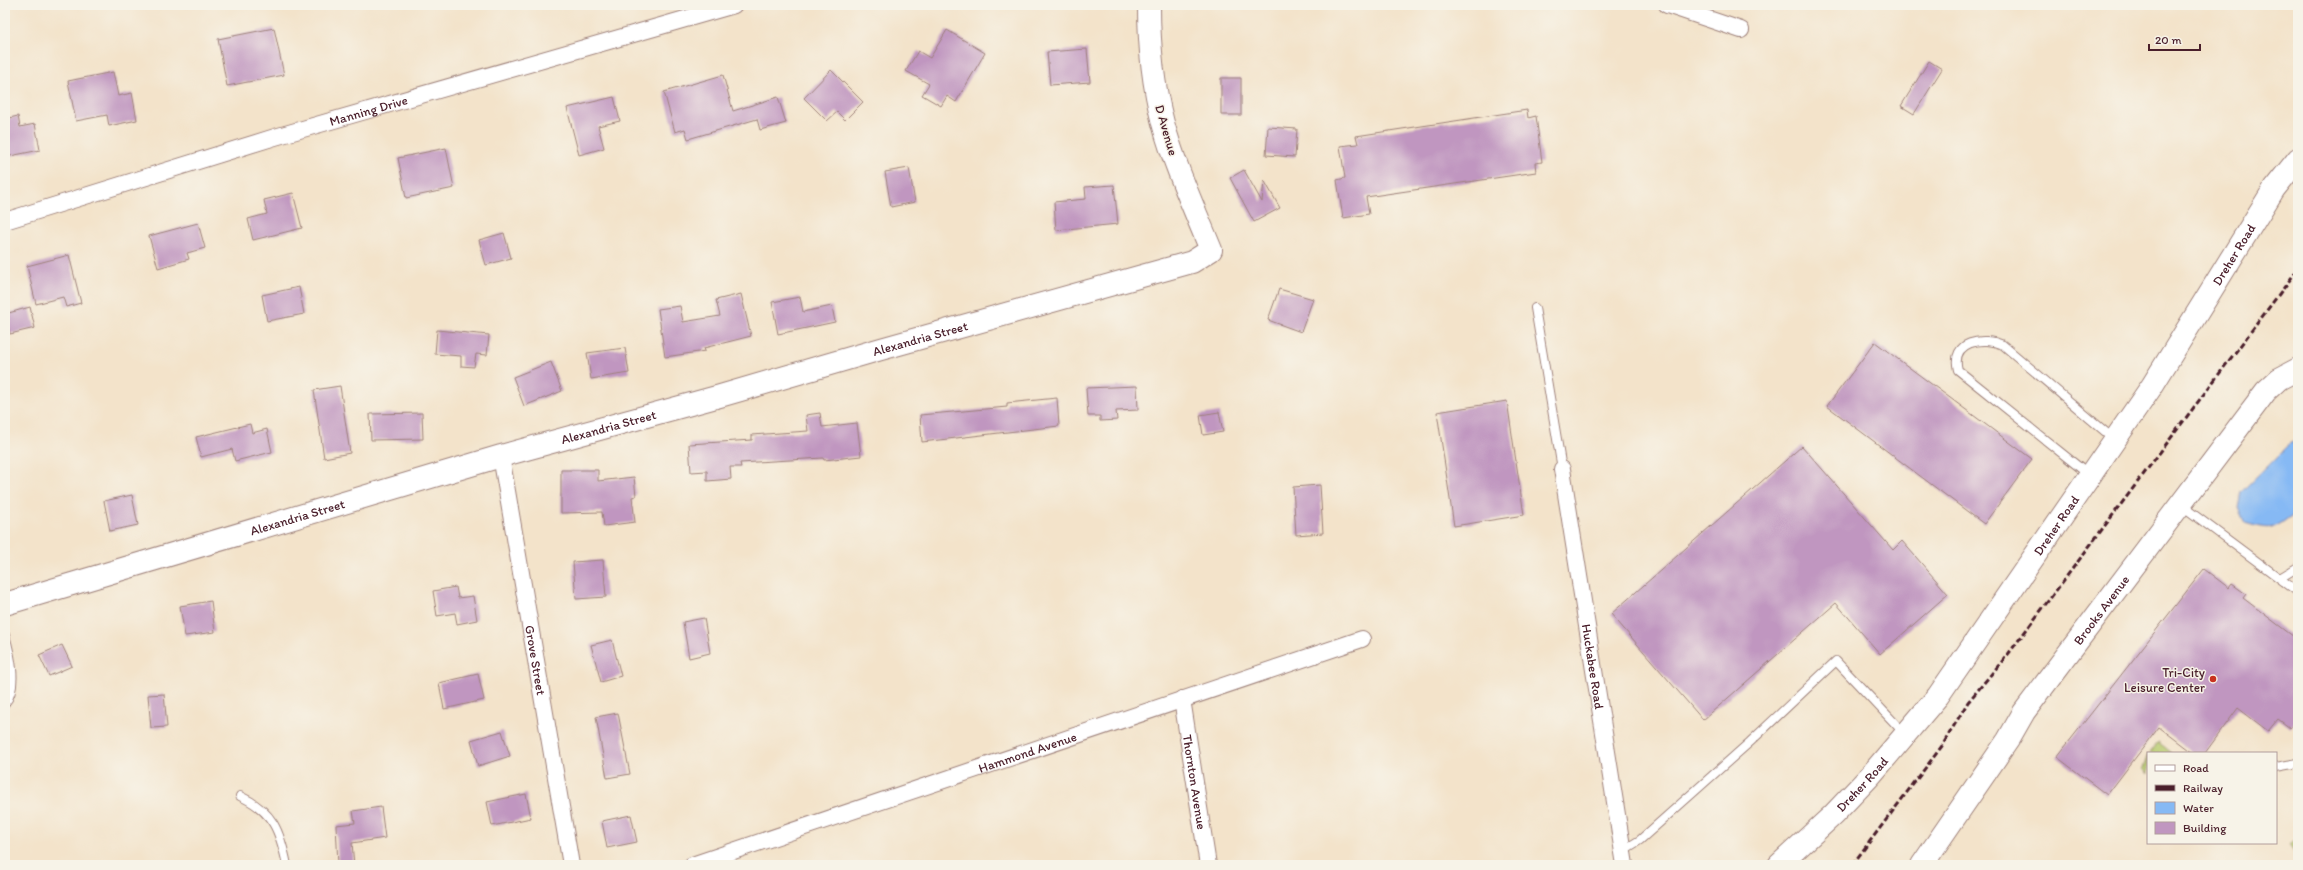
<svg xmlns="http://www.w3.org/2000/svg" width="2303" height="870" viewBox="0 0 2303 870" font-family="Itim,sans-serif">
  <style>
    .green { fill: #b8cc6f; stroke: #81764d }
    .water { fill: #86b9f4; stroke: #686c90 }
    .building { fill: #c096c0 }
    .lines { fill: none; stroke-linecap: round; stroke-linejoin: round }
    .lane-casing { stroke: #9e817a; stroke-width: 10 }
    .street-casing { stroke: #9e817a; stroke-width: 18 }
    .secondary-casing { stroke: #9e817a; stroke-width: 24 }
    .lane { stroke: #fff; stroke-width: 8 }
    .street { stroke: #fff; stroke-width: 16 }
    .secondary { stroke: #fff; stroke-width: 22 }
    .rail { stroke: #4a1f2b; stroke-width: 3; stroke-dasharray: 6 3; stroke-linecap: butt }
    .poi-dot { fill: #c8321e; stroke: #f7f3e8; stroke-width: 1.5 }
    .labels { text-anchor: middle; stroke-width: 3; stroke-linejoin: round; paint-order: stroke }
    .street-label { font-size: 13px; fill: #4a1f2b; stroke: #f7f3e8 }
    .poi-label { font-size: 13px; fill: #4a1f2b; stroke: #f7f3e8; text-anchor: end }
  </style>
  <rect width="100%" height="100%" fill="#f7f3e8"/>
  <filter id="ink" filterUnits="userSpaceOnUse"><feTurbulence type="fractalNoise" baseFrequency=".025" numOctaves="2"/><feDisplacementMap in="SourceGraphic" scale="8" xChannelSelector="R" yChannelSelector="G"/><feConvolveMatrix kernelMatrix="1 2 1 2 8 2 1 2 1" color-interpolation-filters="sRGB"/></filter>
  <filter id="wash" filterUnits="userSpaceOnUse"><feTurbulence type="fractalNoise" baseFrequency=".012" numOctaves="4" result="noise"/><feDisplacementMap in="SourceGraphic" scale="16" xChannelSelector="R" yChannelSelector="G"/><feGaussianBlur stdDeviation="0.9" result="paint"/><feColorMatrix in="noise" values="0 0 0 0 0 0 0 0 0 0 0 0 0 0 0 0 0 1.4 0 .05"/><feComposite in="paint" operator="in"/></filter>
  <g filter="url(#wash)">
    <rect width="100%" height="100%" fill="#f3e3ca"/>
    <path class="green" d="M2158 742 2172 753H2149Z
      M2148 754V774L2143 769Z
      M2298 837V857L2289 844Z"/>
    <path class="water" d="M2298 440V511C2274 528 2275 532 2245 523L2238 508 2241 493 2290 444Z"/>
    <g id="blocks">
      <path class="building" d="M274 28 284 75 227 86 218 39Z
        M947 30 985 53 956 102 947 96 941 106 922 95 929 84 906 71 918 51 930 58Z
        M1087 49 1090 82 1050 85 1047 52Z
        M1929 61 1942 69 1914 114 1901 106Z
        M831 70 863 102 845 120 837 112 827 121 804 98Z
        M113 72 118 96 132 93 137 120 109 126 107 115 76 121 68 81Z
        M723 75 733 111 778 97 786 123 760 130 757 119 688 139 685 129 675 132 664 92Z
        M1221 78H1241V115H1221Z
        M614 97 620 121 598 126 604 148 579 155 567 108Z
        M1527 110 1528 118 1536 116 1542 162 1535 163 1536 172 1366 197 1369 214 1343 218 1337 180 1345 178 1340 146 1358 144 1356 136Z
        M18 116 20 127 35 124 40 150 5 157V119Z
        M1268 127 1297 129 1295 157 1266 155Z
        M446 148 454 188 406 198 398 158Z
        M909 168 915 202 891 207 885 172Z
        M1244 170 1262 202 1264 180 1280 208 1254 222 1230 178Z
        M1114 185 1118 224 1056 230 1054 202 1086 199 1085 187Z
        M293 193 302 228 253 240 248 219 267 214 264 200Z
        M198 223 205 248 187 253 189 259 158 268 149 236Z
        M504 233 511 258 486 265 479 240Z
        M69 255 81 303 66 307 63 297 36 304 27 266Z
        M299 287 304 314 267 321 262 295Z
        M1279 289 1313 299 1301 332 1268 320Z
        M741 294 751 336 704 348 705 351 665 357 658 309 680 306 683 322 720 316 716 300Z
        M800 297 803 312 832 306 835 322 778 334 772 302Z
        M30 307 35 328 10 334 5 314Z
        M437 330 489 335 487 355 476 354 474 367 461 366V356L435 354Z
        M1875 342 2032 459 1984 524 1827 406Z
        M625 348 629 373 591 379 587 353Z
        M551 362 562 391 524 406 513 377Z
        M340 386 350 453 324 458 314 390Z
        M1137 386 1138 410 1116 411 1117 420 1100 421V416H1088L1086 388Z
        M1057 398 1059 426 922 442 920 415 1007 407V403Z
        M1507 401 1524 515 1454 526 1437 412Z
        M1219 412 1223 432 1203 435 1200 415Z
        M422 413 423 439 371 440 370 414Z
        M820 413 822 427 857 423 861 456 824 460 823 458 740 463 741 467H730L731 479 707 481V471L691 472 689 444 752 440V435L808 431 806 415Z
        M250 424 252 433 267 429 272 452 235 461 232 449 201 457 196 437Z
        M1802 446 1893 550 1902 541 1948 594 1880 654 1836 603 1703 720 1611 614Z
        M561 470H598V481L634 477 636 496 632 497 635 522 604 526 602 512 561 513Z
        M1320 485 1323 533 1296 535 1293 487Z
        M132 495 138 525 110 531 104 501Z
        M603 560 606 597 576 599 573 562Z
        M2204 569 2229 588 2232 584 2246 594 2243 598 2298 640V718L2290 728 2278 719 2268 731 2238 708 2205 753H2193L2159 727 2107 795 2057 757Z
        M456 587 458 598 473 596 477 620 457 624 455 613 437 616 433 591Z
        M211 601 215 632 185 636 180 606Z
        M704 618 710 653 689 658 683 622Z
        M612 640 621 676 601 682 591 645Z
        M62 645 72 666 49 676 39 655Z
        M478 674 484 700 444 709 439 683Z
        M164 694 167 727 151 728 148 695Z
        M618 713 630 774 607 778 596 717Z
        M502 731 510 756 478 766 471 740Z
        M526 794 531 818 492 826 487 802Z
        M381 807 385 838 352 843 354 865H338L336 825 355 823 353 811Z
        M631 815 637 842 607 848 602 821Z"/>
    </g>
  </g>
  <g filter="url(#ink)">
    <use href="#blocks" fill-opacity="0" stroke="#9e817a" stroke-width="1"/>
    <g class="lines">
      <g class="lane-casing">
        <path id="lane" d="M1535 308 1562 469
          M2089 475 1958 370C1950 341 1983 336 2003 345L2115 440
          M2181 505 2298 592
          M2280 578 2298 567
          M5 635C10 653 19 688 5 703
          M2276 767 2298 763
          M240 796C273 811 280 831 287 865
          M1622 851 1640 840 1750 742 1836 661 1905 734"/>
      </g>
      <g class="street-casing">
        <g id="street">
          <path d="M1667 5 1741 30"/>
          <path id="s1" d="M5 221 275 137 734 5"/>
          <path id="s2" d="M501 456 571 865"/>
          <path id="s3" d="M1562 469 1625 865"/>
          <path id="s4" d="M1182 699 1208 865"/>
          <path id="s5" d="M692 865 1362 639"/>
        </g>
      </g>
      <g class="secondary-casing">
        <g id="secondary">
          <path id="s6" d="M5 604 501 456 720 396 881 349 1192 262 1211 250C1194 208 1175 167 1163 123 1153 85 1149 44 1149 5"/>
          <path id="s7" d="M1779 865 1833 815 1870 776 1938 696 2152 386 2274 189 2298 159"/>
          <path id="s8" d="M1922 865 2008 740 2024 712 2266 391 2279 379 2298 369"/>
        </g>
      </g>
      <use href="#lane" class="lane"/>
      <use href="#street" class="street"/>
      <use href="#secondary" class="secondary"/>
      <path class="rail" d="M1852 865 1942 746 1968 702 2009 653 2298 269"/>
    </g>
  </g>
  <circle class="poi-dot" cx="2213" cy="679" r="4"/>
  <g class="labels">
    <g class="street-label">
      <text dy="5" stroke="none"><textPath href="#s1" startOffset="380">Manning Drive</textPath></text>
      <text transform="translate(1167 130) rotate(74)" y="5">D Avenue</text>
      <text dy="5" stroke="none"><textPath href="#s7" startOffset="764">Dreher Road</textPath></text>
      <text dy="5" stroke="none"><textPath href="#s6" startOffset="953">Alexandria Street</textPath></text>
      <text dy="5" stroke="none"><textPath href="#s6" startOffset="629">Alexandria Street</textPath></text>
      <text dy="5" stroke="none"><textPath href="#s6" startOffset="305">Alexandria Street</textPath></text>
      <text dy="5" stroke="none"><textPath href="#s7" startOffset="440">Dreher Road</textPath></text>
      <text dy="5" stroke="none"><textPath href="#s8" startOffset="312">Brooks Avenue</textPath></text>
      <text dy="5" stroke="none"><textPath href="#s2" startOffset="207">Grove Street</textPath></text>
      <text dy="5" stroke="none"><textPath href="#s3" startOffset="200">Huckabee Road</textPath></text>
      <text dy="5" stroke="none"><textPath href="#s5" startOffset="354">Hammond Avenue</textPath></text>
      <text dy="5" stroke="none"><textPath href="#s4" startOffset="84">Thornton Avenue</textPath></text>
      <text dy="5" stroke="none"><textPath href="#s7" startOffset="116">Dreher Road</textPath></text>
    </g>
    <g class="poi-label">
      <text x="2205" y="677">Tri-City<tspan x="2205" dy="15">Leisure Center</tspan></text>
    </g>
  </g>
  <rect width="2303" height="870" fill="none" stroke="#f7f3e8" stroke-width="20"/>
  <rect x="2147" y="752" width="130" height="92" fill="#f7f3e8" stroke="#b29e9c"/>
  <rect x="2155" y="765" width="20" height="6" fill="#ffffff" stroke="#b29e9c"/>
  <text x="2183" y="772" font-size="12" fill="#4a1f2b">Road</text>
  <rect x="2155" y="785" width="20" height="6" fill="#4a1f2b" stroke="#b29e9c"/>
  <text x="2183" y="792" font-size="12" fill="#4a1f2b">Railway</text>
  <rect x="2155" y="802" width="20" height="12" fill="#86b9f4" stroke="#b29e9c"/>
  <text x="2183" y="812" font-size="12" fill="#4a1f2b">Water</text>
  <rect x="2155" y="822" width="20" height="12" fill="#c096c0" stroke="#b29e9c"/>
  <text x="2183" y="832" font-size="12" fill="#4a1f2b">Building</text>
  <path d="M2149 44v6h51v-6" fill="none" stroke="#4a1f2b" stroke-width="2"/>
  <text x="2155" y="44" font-size="12" fill="#4a1f2b" stroke="#f7f3e8" stroke-width="3" paint-order="stroke">20 m</text>
</svg>
